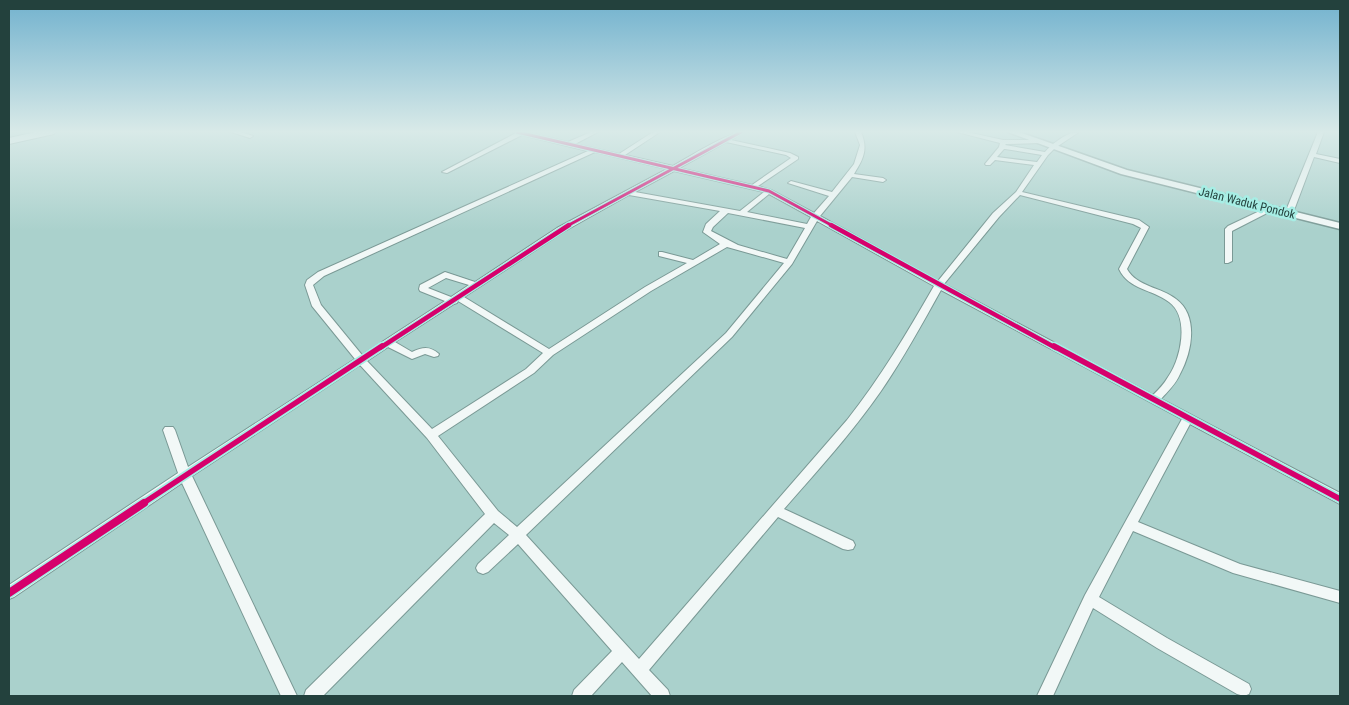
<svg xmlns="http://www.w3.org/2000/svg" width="1349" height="705" viewBox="0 0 1349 705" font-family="'Roboto Condensed',sans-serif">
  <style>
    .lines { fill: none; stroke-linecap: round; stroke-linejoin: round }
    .minor-casing { stroke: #7a9995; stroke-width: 2 }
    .tertiary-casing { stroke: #7a9995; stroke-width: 3 }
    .trunk-casing { stroke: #7a9995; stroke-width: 2 }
    .minor { fill: #f2f8f7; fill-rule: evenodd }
    .tertiary { fill: #f2f8f7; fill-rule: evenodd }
    .trunk { fill: #f2f8f7; fill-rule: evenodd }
    .cycleway-far3-casing { stroke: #a7eee5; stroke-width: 5 }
    .cycleway-far2-casing { stroke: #a7eee5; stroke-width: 7 }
    .cycleway-far1-casing { stroke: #a7eee5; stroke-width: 9 }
    .cycleway-casing { stroke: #a7eee5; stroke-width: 11 }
    .cycleway-far3 { stroke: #d6006c; stroke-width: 3 }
    .cycleway-far2 { stroke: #d6006c; stroke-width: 4.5 }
    .cycleway-far1 { stroke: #d6006c; stroke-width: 5.5 }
    .cycleway { stroke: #d6006c; stroke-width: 8 }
    .labels { text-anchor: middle; stroke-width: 5; stroke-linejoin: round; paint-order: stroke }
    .far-street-label { font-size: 12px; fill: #23413d; stroke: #a7eee5 }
  </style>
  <rect width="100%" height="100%" fill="#aad1cc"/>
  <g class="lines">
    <g class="minor-casing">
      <path id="minor" d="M231 132H241L253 136 250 138Z
        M514 132H524L568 142 591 132H598L575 144 619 154 653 132H660L625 155 673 166C689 157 728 132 744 132L731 140 790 153 798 157V159L758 186 771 190 814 213 829 196 788 183 791 181 832 192 854 164 860 145 855 132H861C868 149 864 158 854 174L883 178 886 180 883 182 852 177 820 216 938 281 993 213 1016 192 1034 165 995 160 990 165H986L985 164 999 147 1000 143 957 132H967L1003 140H1040L1043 142 1042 143 1006 144 1005 145 1045 152C1053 143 1067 132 1079 132L1055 148 1048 155 1022 192 1139 220 1149 227 1127 269C1137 287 1161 287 1176 299 1199 316 1192 352 1180 374 1176 384 1168 391 1161 399L1340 493V504L1190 424 1138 522 1240 564 1340 591V603L1233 573 1133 531 1099 597 1167 638 1249 684 1251 689 1249 694 1244 696 1237 694 1157 648 1093 608 1053 696H1037L1085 595 1182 419 941 290C922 324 903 359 881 391 852 433 817 471 784 509L853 541 855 545 853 549 848 550 843 549 778 517 649 670 668 690 670 696H652L622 662 591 696H572L574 690 612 651 518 544 488 572 483 574 478 572 476 568 478 564 509 535 494 523 323 696H304L306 690 485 514 427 438 360 365 192 476 297 696H281L182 483 14 597 9 599V585L178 473 163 430 165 427H173L175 430 188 467 355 359 312 306 305 285 307 280 318 272 588 151 522 135 447 173 442 172 516 133ZM726 142 786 155 791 158 752 185 679 168ZM1004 149H1005L1042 155 1037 162 997 157ZM595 152 667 169 557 228 475 282 445 272 420 285 419 289 420 291 445 301 362 355 321 305 313 285 324 276ZM674 171 764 192 740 211 635 192ZM769 194 811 217 807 224 747 212ZM629 195 720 211 706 224 703 232 720 244 693 260 662 252H659V256L687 263 645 287 549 349 464 297 563 232ZM1020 195 1133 224 1141 228 1119 269C1129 290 1152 289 1169 302 1190 317 1181 359 1168 377 1164 384 1159 389 1153 395L944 284 999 217ZM728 213 805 228 787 259 738 245 711 231 713 227ZM817 221 934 286C907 333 881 377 847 420L639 659 526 535 732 337 792 264ZM727 247 784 263 726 333 517 527 498 511 438 436 534 373 553 355 651 291ZM446 278 469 285 451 297 428 288ZM458 301 543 353 526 369 432 429 367 361 388 347 412 359 425 354 434 357 438 356 439 354C430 346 423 347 412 352L395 342 454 304 457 303Z
        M1318 132H1324L1316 154 1340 159V163L1314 157 1293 213 1289 215H1286L1285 213Z
        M1268 207H1271L1275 209 1232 231V261L1228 263H1225V229L1228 226Z"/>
    </g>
    <g class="tertiary-casing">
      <path id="tertiary" d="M1008 132H1019L1127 170 1340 223V229L1121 174Z"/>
    </g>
    <g class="trunk-casing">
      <path id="trunk" d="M36 132H55L54 134 9 144V138Z"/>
    </g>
    <use href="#minor" class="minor"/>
    <use href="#tertiary" class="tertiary"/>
    <use href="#trunk" class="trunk"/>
    <g class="cycleway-far3-casing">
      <path id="cycleway-far3" d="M517 132 769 191 833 226
        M567 226 741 132"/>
    </g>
    <g class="cycleway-far2-casing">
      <path id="cycleway-far2" d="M831 225 1056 348
        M380 348 569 225"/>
    </g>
    <g class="cycleway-far1-casing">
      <path id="cycleway-far1" d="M1054 346 1340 499
        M142 504 382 346"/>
    </g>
    <g class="cycleway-casing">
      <path id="cycleway" d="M9 593 144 503"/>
    </g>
    <use href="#cycleway-far3" class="cycleway-far3"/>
    <use href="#cycleway-far2" class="cycleway-far2"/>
    <use href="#cycleway-far1" class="cycleway-far1"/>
    <use href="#cycleway" class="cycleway"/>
  </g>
  <linearGradient id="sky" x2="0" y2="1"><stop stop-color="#72b2ce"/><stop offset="0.57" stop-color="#d9eae8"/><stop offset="1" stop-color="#d9eae8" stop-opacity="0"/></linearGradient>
  <rect width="1349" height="231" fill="url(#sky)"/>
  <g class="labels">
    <g class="far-street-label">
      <text transform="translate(1247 203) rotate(14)" y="4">Jalan Waduk Pondok</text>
    </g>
  </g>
  <rect width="1349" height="705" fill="none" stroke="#23413d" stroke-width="20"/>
</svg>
